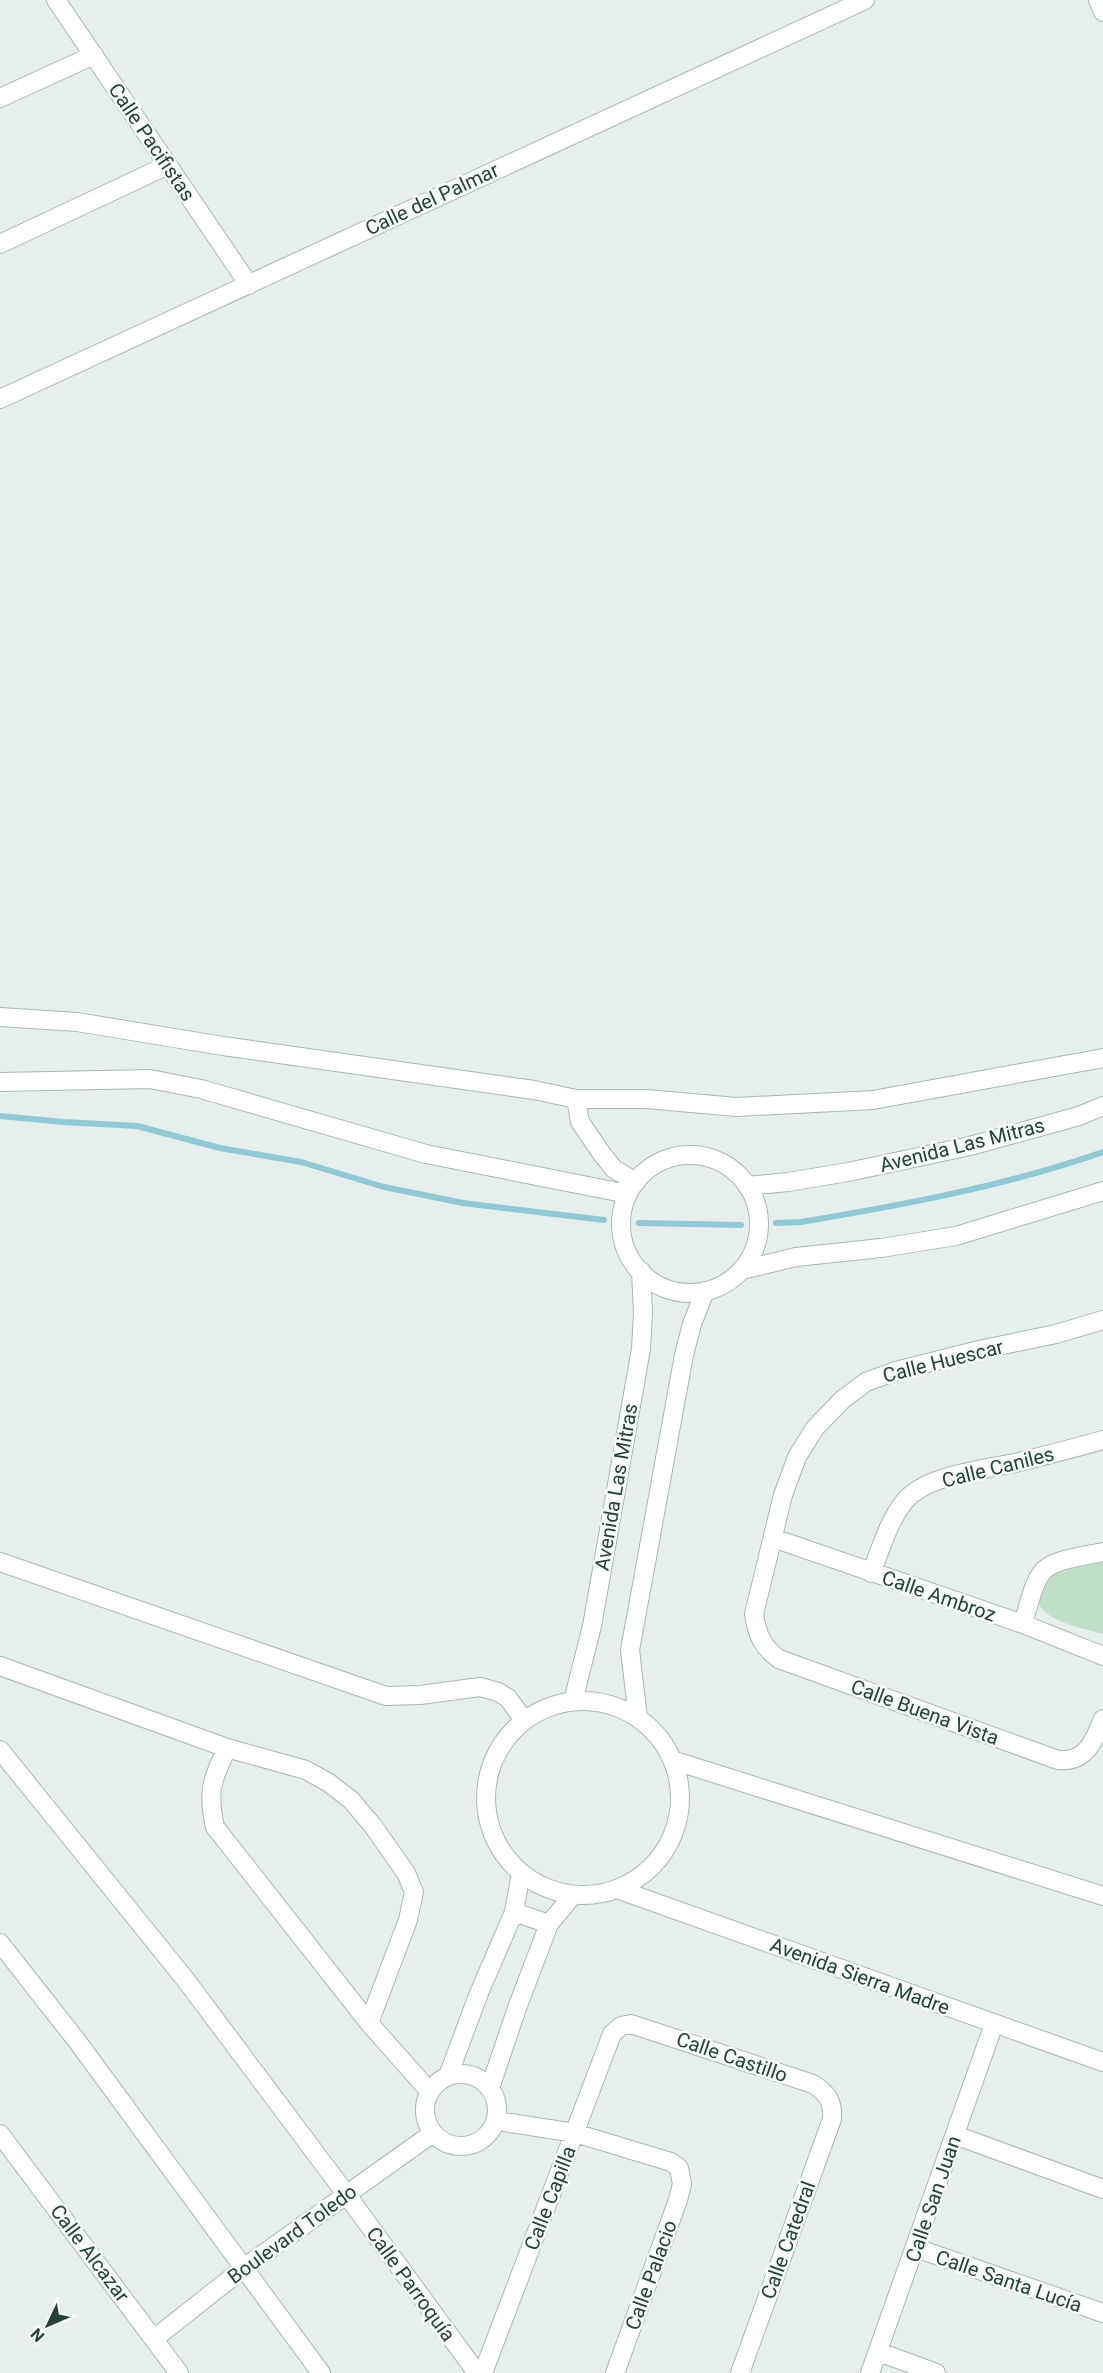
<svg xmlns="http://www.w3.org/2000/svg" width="1103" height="2373" viewBox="0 0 1103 2373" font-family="Roboto,sans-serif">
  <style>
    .green { fill: #bfe0c8 }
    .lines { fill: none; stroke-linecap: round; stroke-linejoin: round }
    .stream { stroke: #8ec9d4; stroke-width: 6 }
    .minor-casing { stroke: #a8b8b2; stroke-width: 20 }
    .tertiary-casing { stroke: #a8b8b2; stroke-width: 20 }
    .minor { stroke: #fff; stroke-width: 18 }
    .tertiary { stroke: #fff; stroke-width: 18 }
    .labels { text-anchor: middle; stroke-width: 5; stroke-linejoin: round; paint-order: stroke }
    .street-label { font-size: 20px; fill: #24423a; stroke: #f7fbf9 }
  </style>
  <rect width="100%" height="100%" fill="#e6efeb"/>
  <path class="green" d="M1103 1561V1634C1086 1629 1035 1620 1038 1596 1039 1590 1045 1581 1048 1575Z"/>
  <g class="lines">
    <path class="stream" d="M0 1116 64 1122 137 1126 220 1148 301 1162 384 1187 463 1203 604 1220
      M639 1223 741 1225
      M776 1223 801 1222C903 1205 1005 1186 1103 1152"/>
    <g class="minor-casing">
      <path id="minor" d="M56 0 249 285
        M1098 0 1103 12
        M0 98 94 55
        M0 244 168 165
        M0 399 865 0
        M0 1017 77 1022 223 1046 534 1090 576 1099 580 1122 602 1154 614 1169 636 1182
        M0 1082 150 1079 201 1089 426 1154 628 1194
        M576 1099H647L736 1107 873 1100 1103 1058
        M1103 1320 1056 1334 979 1350 896 1371 866 1382 842 1400 815 1428 797 1457 783 1495 754 1614C757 1634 762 1647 779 1659L1058 1760C1086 1763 1094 1741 1103 1719
        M773 1538 1023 1624 1103 1656
        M0 1562 386 1696 420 1695 480 1687 498 1692 508 1698 524 1720
        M871 1573C881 1549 888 1522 904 1502 926 1474 985 1470 1019 1462 1047 1455 1075 1448 1103 1440
        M1023 1624C1041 1560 1038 1565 1103 1552
        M0 1666 227 1748 306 1770 329 1783 351 1800 373 1826 406 1873 414 1892 408 1920 369 2023
        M227 1748C212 1780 207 1791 215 1827L369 2023 430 2092
        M0 1750 185 1979 346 2194 477 2373
        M514 1912 549 1924
        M0 1943 77 2041 321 2373
        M425 2110a36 36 0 1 1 72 0a36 36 0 1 1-72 0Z
        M448 2076 479 1993 514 1912 521 1873
        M490 2088 517 2008 549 1924 573 1895
        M497 2121 575 2133 671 2162 679 2168 682 2184 678 2200 615 2373
        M0 2134 179 2373
        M955 2135 1103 2189
        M916 2248 1103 2313
        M154 2339 245 2267 433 2133
        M879 2352 936 2373
        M483 2373 612 2034 621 2026 631 2024 813 2084C828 2094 833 2101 832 2119L740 2373
        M870 2373 994 2024"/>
    </g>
    <g class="tertiary-casing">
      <path id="tertiary" d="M621 1224a69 69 0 1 1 138 0a69 69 0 1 1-138 0Z
        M747 1186 788 1182 848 1172 970 1146 1079 1116 1103 1106
        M742 1270 796 1257 881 1248 956 1236 1103 1191
        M486 1798a97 97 0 1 1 194 0a97 97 0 1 1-194 0Z
        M573 1701 592 1626 641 1349 643 1313 641 1271
        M638 1718 630 1650 684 1355 692 1324 705 1291
        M672 1760 1103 1896
        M617 1889 1103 2062"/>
    </g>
    <use href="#minor" class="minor"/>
    <use href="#tertiary" class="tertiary"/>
  </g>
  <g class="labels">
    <g class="street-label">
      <text transform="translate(152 142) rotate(56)" y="7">Calle Pacifistas</text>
      <text transform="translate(432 199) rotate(-25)" y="7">Calle del Palmar</text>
      <text transform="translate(962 1145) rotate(-14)" y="7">Avenida Las Mitras</text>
      <text transform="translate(943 1361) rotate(-14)" y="7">Calle Huescar</text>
      <text transform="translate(998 1467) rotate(-14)" y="7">Calle Caniles</text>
      <text transform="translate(616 1487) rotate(-80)" y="7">Avenida Las Mitras</text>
      <text transform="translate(939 1596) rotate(19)" y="7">Calle Ambroz</text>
      <text transform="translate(925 1712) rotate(20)" y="7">Calle Buena Vista</text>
      <text transform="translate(860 1976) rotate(20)" y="7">Avenida Sierra Madre</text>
      <text transform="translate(732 2057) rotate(19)" y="7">Calle Castillo</text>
      <text transform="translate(550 2198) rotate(-69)" y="7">Calle Capilla</text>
      <text transform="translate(933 2199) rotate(-71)" y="7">Calle San Juan</text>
      <text transform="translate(292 2234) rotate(-36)" y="7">Boulevard Toledo</text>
      <text transform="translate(788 2240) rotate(-70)" y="7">Calle Catedral</text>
      <text transform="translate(90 2253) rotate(53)" y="7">Calle Alcazar</text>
      <text transform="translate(651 2275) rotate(-70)" y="7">Calle Palacio</text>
      <text transform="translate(1009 2281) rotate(19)" y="7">Calle Santa Lucía</text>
      <text transform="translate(411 2284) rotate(54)" y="7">Calle Parroquía</text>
    </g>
  </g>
  <g transform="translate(48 2325) rotate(226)" stroke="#f7fbf9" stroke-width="4.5" paint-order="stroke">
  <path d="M0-4.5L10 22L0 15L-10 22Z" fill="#24423a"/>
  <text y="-9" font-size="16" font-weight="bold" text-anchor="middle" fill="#24423a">N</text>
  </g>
</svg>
